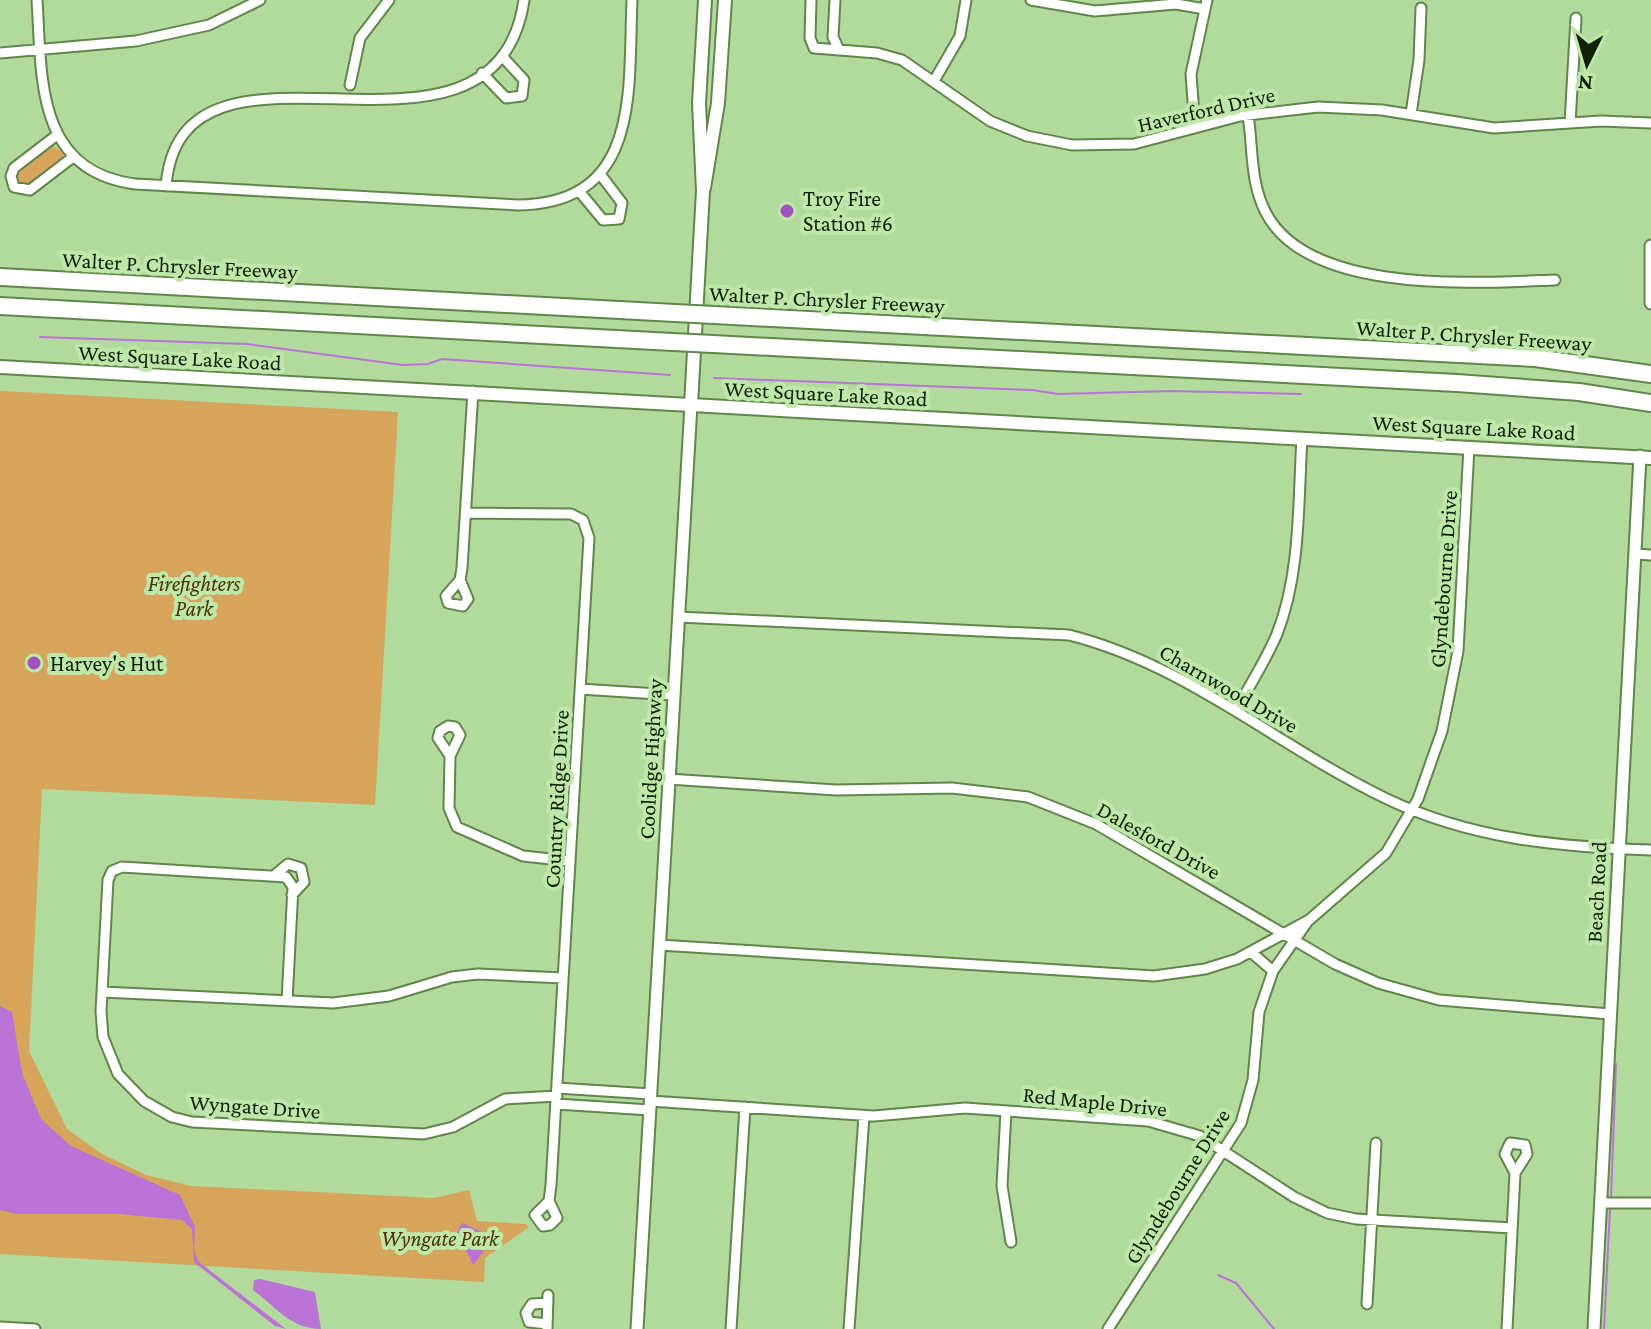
<svg xmlns="http://www.w3.org/2000/svg" width="1651" height="1329" viewBox="0 0 1651 1329" font-family="'Crimson Pro',serif">
  <style>
    .green { fill: #d6a45a }
    .water { fill: #b974d6 }
    .lines { fill: none; stroke-linecap: round; stroke-linejoin: round }
    .stream { stroke: #b974d6; stroke-width: 2 }
    .minor-casing { stroke: #61864c; stroke-width: 13 }
    .tertiary-casing { stroke: #61864c; stroke-width: 15 }
    .secondary-casing { stroke: #61864c; stroke-width: 16 }
    .motorway-casing { stroke: #61864c; stroke-width: 20 }
    .minor { stroke: #fff; stroke-width: 9 }
    .tertiary { stroke: #fff; stroke-width: 11 }
    .secondary { stroke: #fff; stroke-width: 12 }
    .motorway { stroke: #fff; stroke-width: 16 }
    .motorway-bridge-casing { stroke: #61864c; stroke-width: 20; stroke-linecap: butt }
    .motorway-bridge { stroke: #fff; stroke-width: 16 }
    .poi-dot { fill: #a050c0; stroke: #bee8a9; stroke-width: 3 }
    .labels { text-anchor: middle; stroke-width: 8; stroke-linejoin: round; paint-order: stroke }
    .street-label { font-size: 22px; fill: #112008; stroke: #bee8a9 }
    .poi-label { font-size: 22px; fill: #112008; stroke: #bee8a9; text-anchor: start }
    .park-label { font-size: 22px; font-style: italic; fill: #4e3200; stroke: #bee8a9 }
  </style>
  <rect width="100%" height="100%" fill="#b1da9c"/>
  <path class="green" d="M51 144 64 153 62 160 28 186H19L16 173Z
    M0 391 398 412 375 805 42 789 29 1051 67 1129 102 1154 146 1175 191 1186 434 1198 469 1190 477 1221 526 1224 529 1227 485 1258 484 1282 0 1254Z"/>
  <path class="water" d="M0 1006 12 1012 22 1073 41 1119 71 1146 180 1195 195 1227 194 1251 199 1262 286 1329 275 1326 194 1262 192 1229 182 1220 118 1214H16L0 1210Z
    M462 1223 487 1234 491 1242 473 1265 457 1232Z
    M260 1279 315 1292 321 1329C291 1329 276 1307 253 1290L254 1280Z"/>
  <g class="lines">
    <path class="stream" d="M40 337 247 344 403 365 428 364 442 359 670 375
      M714 378 1032 390 1058 394 1172 391 1301 394
      M1611 1198 1616 1064
      M1218 1275 1236 1283 1274 1329
      M1604 1329 1610 1209"/>
    <g class="minor-casing">
      <path id="minor" d="M37 0C42 77 35 171 135 184L519 205C642 203 628 89 632 0
        M811 0 810 38 814 48 877 53 902 60 990 121 1027 136 1072 145 1134 144 1240 116 1318 107 1382 110 1494 128 1601 121 1651 123
        M835 0 833 37 839 50
        M1031 0 1095 11 1176 4 1205 9
        M0 53 136 41 209 25 260 0
        M482 73 506 98 522 96 524 80 502 56
        M934 81 960 36 966 0
        M350 85 360 38 389 0
        M1411 114 1419 60 1421 8
        M1248 115C1253 147 1250 181 1265 211 1306 295 1475 283 1555 280
        M1570 123 1576 18
        M1195 128 1191 74 1207 0
        M57 135 14 168 11 176 14 187 30 190 73 157
        M166 186C181 0 494 202 524 0
        M579 191 603 220 619 219 622 203 600 174
        M466 513 571 514 583 520 589 538 551 1185 549 1201 535 1215 543 1226 550 1225 557 1218 549 1201
        M1635 554 1651 555
        M460 580 468 599 463 606 448 603 446 596 460 580 462 568 473 391
        M678 617 1069 635C1188 665 1277 746 1385 798 1470 839 1558 847 1651 850
        M580 689 674 695
        M1236 710C1250 685 1266 660 1277 634 1301 573 1298 502 1302 438
        M450 756 438 738 440 731 448 726 455 727 460 735 450 756 449 808 457 827 523 856 570 861
        M668 779 836 790 952 788 1028 797 1096 824 1335 964 1378 983 1439 1000 1610 1014
        M276 874 288 864 301 868 304 882 292 895
        M659 945 1154 976 1205 969 1237 959 1307 921
        M1252 953 1273 971
        M102 992 333 1003 389 996 452 977 478 974 563 978
        M287 1001 293 887 286 877 122 867 112 871 108 880 101 1011 103 1037 118 1074 144 1101 172 1117 192 1122 424 1134 453 1127 505 1099 557 1096
        M557 1088 651 1094
        M650 1101 874 1116 965 1108 1148 1121 1200 1136 1294 1197 1327 1213 1356 1219 1512 1228
        M556 1104 650 1110
        M1006 1111 1002 1186 1011 1242
        M1601 1203H1651
        M1367 1304 1376 1143
        M547 1324 529 1322 526 1313 532 1304 548 1303
        M0 1327 35 1329
        M547 1329 548 1295
        M731 1329 745 1107
        M849 1329 864 1116
        M1108 1329 1241 1123 1253 1080 1259 1012 1273 971 1308 921 1386 853 1418 799 1442 731 1458 651 1469 447
        M1507 1329 1515 1173 1527 1154 1525 1145 1510 1143 1505 1154 1515 1173"/>
    </g>
    <g class="tertiary-casing">
      <path id="tertiary" d="M1651 246V303
        M637 1329 691 405
        M1594 1329 1640 456"/>
    </g>
    <g class="secondary-casing">
      <path id="secondary" d="M704 188 718 103 725 0
        M0 367 1651 458
        M691 405 703 191 699 103 705 0"/>
    </g>
    <g class="motorway-casing">
      <path id="motorway" d="M0 277 675 313
        M0 306 673 342
        M714 315 1535 358 1651 374
        M713 344 1457 383 1579 392 1651 403"/>
    </g>
    <use href="#minor" class="minor"/>
    <use href="#tertiary" class="tertiary"/>
    <use href="#secondary" class="secondary"/>
    <use href="#motorway" class="motorway"/>
    <g class="motorway-bridge-casing">
      <path id="motorway-bridge" d="M675 313 714 315
        M673 342 713 344"/>
    </g>
    <use href="#motorway-bridge" class="motorway-bridge"/>
  </g>
  <g class="poi-dot">
    <circle cx="787" cy="211" r="8"/>
    <circle cx="34" cy="663" r="8"/>
  </g>
  <g class="labels">
    <g class="street-label">
      <text transform="translate(1206 109) rotate(-13)" y="8">Haverford Drive</text>
      <text transform="translate(180 265) rotate(3)" y="8">Walter P. Chrysler Freeway</text>
      <text transform="translate(827 299) rotate(3)" y="8">Walter P. Chrysler Freeway</text>
      <text transform="translate(1474 335) rotate(4)" y="8">Walter P. Chrysler Freeway</text>
      <text transform="translate(180 357) rotate(3)" y="8">West Square Lake Road</text>
      <text transform="translate(826 393) rotate(3)" y="8">West Square Lake Road</text>
      <text transform="translate(1474 427) rotate(3)" y="8">West Square Lake Road</text>
      <text transform="translate(1443 579) rotate(-86)" y="8">Glyndebourne Drive</text>
      <text transform="translate(1229 688) rotate(30)" y="8">Charnwood Drive</text>
      <text transform="translate(650 759) rotate(-87)" y="8">Coolidge Highway</text>
      <text transform="translate(556 799) rotate(-87)" y="8">Country Ridge Drive</text>
      <text transform="translate(1159 840) rotate(29)" y="8">Dalesford Drive</text>
      <text transform="translate(1596 892) rotate(-87)" y="8">Beach Road</text>
      <text transform="translate(1095 1101) rotate(6)" y="8">Red Maple Drive</text>
      <text transform="translate(255 1106) rotate(4)" y="8">Wyngate Drive</text>
      <text transform="translate(1177 1186) rotate(-58)" y="8">Glyndebourne Drive</text>
    </g>
    <g class="poi-label">
      <text x="803" y="206">Troy Fire<tspan x="803" dy="25">Station #6</tspan></text>
      <text x="50" y="671">Harvey's Hut</text>
    </g>
    <g class="park-label">
      <text x="194" y="591">Firefighters<tspan x="194" dy="25">Park</tspan></text>
      <text x="440" y="1246">Wyngate Park</text>
    </g>
  </g>
  <g transform="translate(1587 64) rotate(185)" stroke="#bee8a9" stroke-width="6" paint-order="stroke">
  <path d="M0-6L14 30L0 20L-14 30Z" fill="#112008"/>
  <text y="-12" font-size="22" font-weight="bold" text-anchor="middle" fill="#112008">N</text>
  </g>
</svg>
